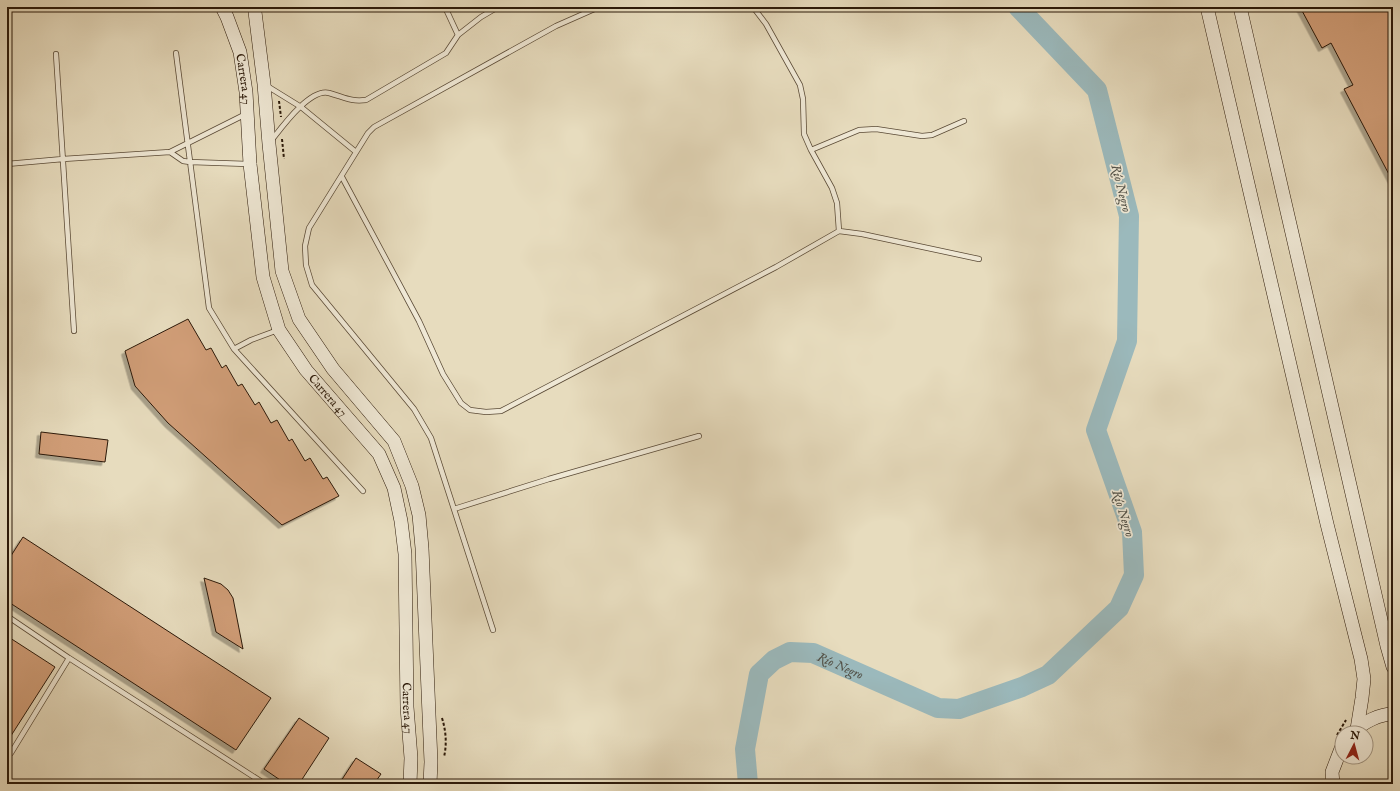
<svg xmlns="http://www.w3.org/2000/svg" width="1400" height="791" viewBox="0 0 1400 791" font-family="'IM FELL English',serif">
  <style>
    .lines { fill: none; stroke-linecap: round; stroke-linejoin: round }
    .river { stroke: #9bb9bc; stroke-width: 20 }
    .building { fill: #d19e78; stroke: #2b1909; filter: url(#shadow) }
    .lane-casing { stroke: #5a4a36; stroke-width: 6 }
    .secondary-casing { stroke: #2b1909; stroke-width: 14 }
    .path { stroke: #2b1909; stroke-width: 2; stroke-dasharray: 3 2; stroke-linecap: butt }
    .lane { stroke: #efe8d5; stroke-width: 4.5 }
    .secondary { stroke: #efe8d5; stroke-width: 13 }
    .labels { text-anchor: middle; stroke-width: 3.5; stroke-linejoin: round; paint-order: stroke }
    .street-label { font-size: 12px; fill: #2b1909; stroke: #efe8d5 }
    .water-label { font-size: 13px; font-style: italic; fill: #525148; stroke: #efe8d5 }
  </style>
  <defs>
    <filter id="shadow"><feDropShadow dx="-3.5" dy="3.5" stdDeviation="0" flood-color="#0004"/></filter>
  </defs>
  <rect width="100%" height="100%" fill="#e7dcbe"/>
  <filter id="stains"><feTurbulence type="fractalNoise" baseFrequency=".005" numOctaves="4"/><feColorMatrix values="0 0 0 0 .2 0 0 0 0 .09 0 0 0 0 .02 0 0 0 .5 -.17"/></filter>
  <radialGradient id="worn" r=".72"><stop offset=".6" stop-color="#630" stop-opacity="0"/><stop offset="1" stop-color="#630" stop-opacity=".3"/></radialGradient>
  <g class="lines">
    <path class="river" id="s1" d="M748 784 745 749 759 674 774 660 790 652 813 653 938 708 959 709 1022 687 1048 675 1119 608 1134 575 1132 532 1096 430 1127 341 1129 216 1097 90 1018 7"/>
  </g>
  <path class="building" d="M1300 7H1393V182L1344 89 1353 85 1331 43 1322 48Z
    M188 319 206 350 211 348 222 368 226 365 238 386 242 384 255 405 259 402 271 423 277 420 289 441 292 439 305 461 310 458 323 479 327 477 339 496 282 525 168 423 135 386 125 351Z
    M41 432 108 440 105 462 39 454Z
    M23 537 271 698 236 750 7 601V562Z
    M204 578 221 584 228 590 233 598 243 649 216 632Z
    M7 636 55 667 7 742Z
    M299 718 329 738 299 784H286L264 769Z
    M356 758 381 774 374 784H339Z"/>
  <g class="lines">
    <g class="lane-casing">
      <path id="lane" d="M445 7 458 35
        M753 7 766 24 800 85 803 99 804 134 811 150 832 188 837 203 839 231 862 234 979 259
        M176 53 209 308 234 349 363 491
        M56 54 74 331
        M267 86 301 107 356 152
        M271 141C282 127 310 88 329 93 344 97 350 102 366 100L446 53 458 35 481 17 498 7
        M811 150 859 130 876 129 922 136 932 135 964 121
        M170 152 183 161 190 162 248 164
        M7 164 63 159 170 152 246 114
        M342 177 419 321 443 374 461 403 470 410 486 412 501 411 776 267 839 231
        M234 349 251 340 278 330
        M454 509 549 479 699 436
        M7 616 69 658 265 784
        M493 630 431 438 414 409 312 285 306 265 305 246 309 228 368 133 374 127 556 26 599 7
        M11 753 69 658"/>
    </g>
    <g class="secondary-casing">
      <g id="secondary">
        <path id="s2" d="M222 7 227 17 240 52 246 92 250 164 263 277 279 330 306 370 379 454 394 488 401 521 405 554 407 707 411 758 410 784"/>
        <path d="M254 7 255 12 264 84 269 144 282 271 299 319 333 369 394 441 412 486 419 515 422 548 431 762 430 784"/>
        <path d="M1207 7 1327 524 1361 659 1364 679 1362 698 1357 729"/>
        <path d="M1240 7 1387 646 1393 667"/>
        <path d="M1354 732C1363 722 1380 714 1393 714"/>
        <path d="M1333 784 1332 772 1342 746"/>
      </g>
    </g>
    <path class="path" d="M279 101 281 117
      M282 139 284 159
      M442 718C446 731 447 744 444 757
      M1337 735 1346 720"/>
    <use href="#lane" class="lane"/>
    <use href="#secondary" class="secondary"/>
  </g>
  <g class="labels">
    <g class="street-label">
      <text dy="4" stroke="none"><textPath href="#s2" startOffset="76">Carrera 47</textPath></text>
      <text dy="4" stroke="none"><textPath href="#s2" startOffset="412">Carrera 47</textPath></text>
      <text dy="4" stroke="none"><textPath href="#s2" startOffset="748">Carrera 47</textPath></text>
    </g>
    <g class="water-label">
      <text transform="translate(1122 188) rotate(76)" y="5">Río Negro</text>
      <text transform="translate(1124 513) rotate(73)" y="5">Río Negro</text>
      <text dy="5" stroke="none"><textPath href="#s1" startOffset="203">Río Negro</textPath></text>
    </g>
  </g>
  <rect width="1400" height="791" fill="none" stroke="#e7dcbe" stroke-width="24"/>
  <rect x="8" y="8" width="1384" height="775" fill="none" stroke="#2b1909" stroke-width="2"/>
  <rect x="12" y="12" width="1376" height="767" fill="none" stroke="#2b1909"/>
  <g transform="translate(1354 745) rotate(6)"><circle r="19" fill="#efe8d5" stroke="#a19583"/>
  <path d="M0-3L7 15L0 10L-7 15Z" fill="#8f2418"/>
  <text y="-6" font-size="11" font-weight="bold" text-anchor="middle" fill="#2b1909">N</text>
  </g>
  <rect width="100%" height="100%" filter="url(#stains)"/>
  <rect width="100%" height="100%" fill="url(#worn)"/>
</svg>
